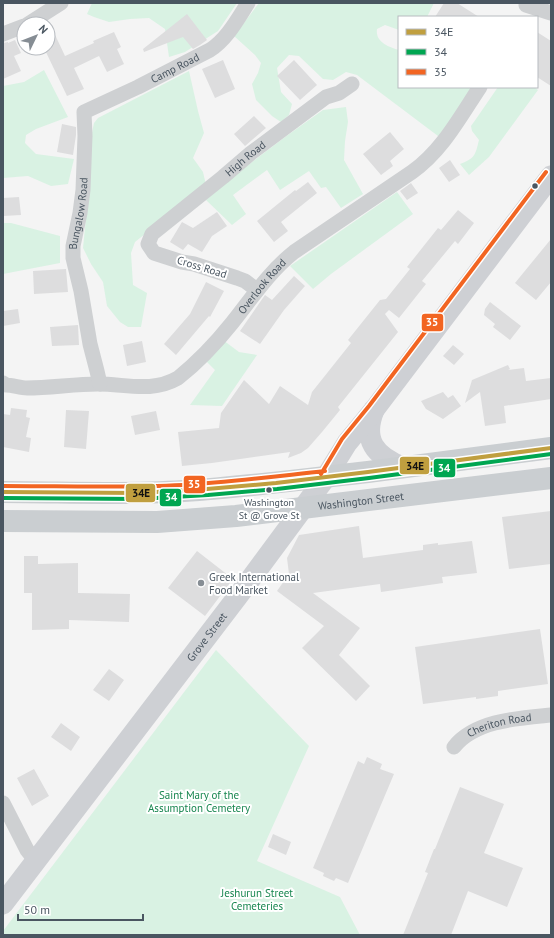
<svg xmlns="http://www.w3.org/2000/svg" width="554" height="938" viewBox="0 0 554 938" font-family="'PT Sans',sans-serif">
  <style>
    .green { fill: #d9f2e3 }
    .building { fill: #ddddde }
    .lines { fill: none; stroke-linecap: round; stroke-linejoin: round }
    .street { stroke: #ced0d2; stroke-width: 15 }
    .secondary { stroke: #ced0d4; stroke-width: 21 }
    .primary { stroke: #caced1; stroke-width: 22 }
    .bus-1-casing { stroke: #fff; stroke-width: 7 }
    .bus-2-casing { stroke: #fff; stroke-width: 7 }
    .bus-3-casing { stroke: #fff; stroke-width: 7 }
    .bus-1 { stroke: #c09f3f; stroke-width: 4 }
    .bus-2 { stroke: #00a651; stroke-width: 4 }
    .bus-3 { stroke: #f26522; stroke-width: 4 }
    .bus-dot { fill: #4a5661; stroke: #fff; stroke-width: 1.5 }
    .poi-dot { fill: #868d94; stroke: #fff; stroke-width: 1.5 }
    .labels { text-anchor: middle; stroke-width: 4; stroke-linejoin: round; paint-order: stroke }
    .bus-label { font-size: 10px; fill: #4a5661; stroke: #fff }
    .street-label { font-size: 11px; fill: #4a5661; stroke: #fff }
    .poi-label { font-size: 11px; fill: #4a5661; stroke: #fff; text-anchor: start }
    .park-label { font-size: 11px; fill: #17864f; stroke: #fff }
    .line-badge { stroke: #fff; stroke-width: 1.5 }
    .badge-label { font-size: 11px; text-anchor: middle; font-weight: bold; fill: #fff }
    .pale-badge-label { font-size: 11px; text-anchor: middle; font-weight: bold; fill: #111 }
  </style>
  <rect width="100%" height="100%" fill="#f4f4f4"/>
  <path class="green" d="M92 3H237L218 31 185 52 169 57 165 29 149 18 130 19 109 22 94 17 87 14Z
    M259 3H434L427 17H399V30L385 25 377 29C375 42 389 47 399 50V87H472L443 135 438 136 357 75 346 72 333 80 323 79 299 56 289 55 277 68 281 92 292 104 289 115 281 122 272 116 256 100 252 84 258 73 261 63 255 55 234 36Z
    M44 70 68 117 36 129 26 135 25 143 36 154 74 159 68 184 51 186 28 176 3 178V86L24 82Z
    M189 71 198 111 204 133 193 158 203 172 206 185 135 242 131 253 133 285 147 293 141 327H128L120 322 107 306 103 282 91 264 83 248 87 208 90 142 94 123 98 118Z
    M498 87H534L538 90 489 157 469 175 460 164C475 158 475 156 479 140L472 131 471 126 476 119Z
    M346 107 348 122 345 141 344 160 363 194 341 208 326 187 321 188 309 171 280 190 267 170 233 195 246 214 232 225 206 200 235 175 285 137 323 110Z
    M397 192 413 214 331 274 313 289 290 266Z
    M3 223H11L60 236V263L3 274Z
    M223 340 239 352 257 355 222 406 190 405 215 370 206 361Z
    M216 650 309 746 257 861 340 897 360 935H3V931Z"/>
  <path class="building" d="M444 3H457L479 17H435Z
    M187 14 207 40 200 45 193 49 183 37 144 52 143 49Z
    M48 22H49L65 56 94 43 93 41 114 32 121 47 117 49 124 64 107 72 99 56 74 68 84 89 67 96 44 48H48Z
    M537 32 551 41V86L537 77Z
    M15 40 21 53 14 56 21 71 3 79V43L8 42V43Z
    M223 60 235 89 215 98 202 69Z
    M294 60 317 85 300 100 277 76Z
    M254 116 266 128 245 146 234 134Z
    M62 124 76 127V135L73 155 57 152Z
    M390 132 404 149 390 161 393 166 381 175 363 154Z
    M450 160 460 175 449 182 439 168Z
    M308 182 317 193 281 222 288 231 274 242 257 221 295 190 296 191Z
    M411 183 418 193 407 200 400 191Z
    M19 197 21 215 3 216V198Z
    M458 210 474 223 458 244 455 241 422 281 426 284 399 318 389 310 385 314 398 332 338 407 340 410 322 432 308 448 301 453 288 458 290 452 212 463 182 466 178 432 219 428 221 413 244 380 269 404 280 386 308 405 312 392 351 343 348 340 380 300 386 299 410 269 407 267 438 228 441 230Z
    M217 212 227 226 212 236 202 252 188 244 183 250 170 242 182 222 193 228Z
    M551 239V282L536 300 515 283Z
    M66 269 68 292 34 294 33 271Z
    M294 276 305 286 284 310 260 344 240 331 265 295 272 300Z
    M206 282 224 291 210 317 209 316 176 355 164 344 190 314Z
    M490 302 521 326 510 340 493 327 495 324 484 315 485 309Z
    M18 309 20 323 3 326V311Z
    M78 325 79 345 52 346 50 327Z
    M142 341 146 362 127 366 123 345Z
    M453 345 464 354 454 365 443 356Z
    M508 365 510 369 508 370 524 368 526 381 551 378V399L504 406 506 423 485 426 480 392 465 403 472 380Z
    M443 392 448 398 453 395 461 406 443 419 426 409 421 401Z
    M11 408 27 410 26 417 30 418 26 437 31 438 29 452 3 447V414L10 415Z
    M66 410 89 411 86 449 64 447Z
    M156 411 160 430 135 435 131 416Z
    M551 511V564L509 569 502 517Z
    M359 526 363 558 423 550V545L438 543V545L472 541 477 573 442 577 443 583 381 592 380 584 313 593 360 628 339 655 370 686 356 701 302 648 324 626 277 591 289 574 287 558 299 535Z
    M197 551 233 579 205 616 168 588Z
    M24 556H38V564L78 563V593L130 594 129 622 69 620V629L32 630V593H24Z
    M540 629 548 684 498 691V696L476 699V697L423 704 415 647Z
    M109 669 124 680 109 701 93 690Z
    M61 723 80 737 71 751 51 737Z
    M367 757 382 764 380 769 394 774 348 883 336 878 334 881 323 876 324 873 313 868 358 761 364 764Z
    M34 769 49 796 32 806 17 778Z
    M460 787 504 804 484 853 523 868 507 907 468 891 451 935H403L428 873 425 872 434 849H435Z
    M273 834 291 842 286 855 268 847Z"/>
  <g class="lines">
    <g class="street">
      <path d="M526 5 551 13"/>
      <path d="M28 24 61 3"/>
      <path d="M3 34 24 26"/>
      <path id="s1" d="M257 290 245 281 237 278 194 264 182 262 154 253 148 244 152 234 223 177 251 153 326 97 339 93 352 84"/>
      <path id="s2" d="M3 383 6 385C13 385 20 388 27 388 51 388 74 384 98 384 126 384 152 393 178 378 198 362 216 343 232 323 252 298 269 272 294 252L412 172C442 151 460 117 480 87"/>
      <path id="s3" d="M100 384 97 371 90 344 81 291 73 258V246L80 213 83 190 85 136 84 112 138 87 210 50C227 39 237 20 248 3"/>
      <path id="s4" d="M454 747C475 720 520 718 551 715"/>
      <path d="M3 803 27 850 31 855 37 860"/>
    </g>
    <g class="secondary">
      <path d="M374 410C362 440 375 456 403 467"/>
      <path id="s5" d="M3 904 238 596 326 477 347 443 374 410 551 176"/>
    </g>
    <g class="primary">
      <path d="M3 492C63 492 124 495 184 491 246 487 307 479 368 472 429 464 490 456 551 448"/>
      <path id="s6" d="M3 521 157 522 236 516 551 478"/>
    </g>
    <g class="bus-1-casing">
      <path id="bus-1" d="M3 492 139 493 207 489 276 483 368 472 551 448"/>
    </g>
    <g class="bus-2-casing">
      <path id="bus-2" d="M3 498 139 499 208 495 277 489 369 478 551 454"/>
    </g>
    <g class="bus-3-casing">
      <path id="bus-3" d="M321 474 342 439 369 406 546 172
        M3 486C63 486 123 488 183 485 230 482 278 476 325 471"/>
    </g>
    <use href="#bus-1" class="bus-1"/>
    <use href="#bus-2" class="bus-2"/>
    <use href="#bus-3" class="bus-3"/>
  </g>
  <g class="bus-dot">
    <circle cx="535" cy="186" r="3.5"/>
    <circle cx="269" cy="490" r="3.5"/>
  </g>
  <circle class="poi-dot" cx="201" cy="583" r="4"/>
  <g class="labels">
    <g class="bus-label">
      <text x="269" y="506">Washington<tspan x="269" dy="13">St @ Grove St</tspan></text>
    </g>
    <g class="street-label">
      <text dy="4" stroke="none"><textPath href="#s3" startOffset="377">Camp Road</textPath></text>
      <text dy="4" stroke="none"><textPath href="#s1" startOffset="252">High Road</textPath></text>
      <text dy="4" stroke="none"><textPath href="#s3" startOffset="174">Bungalow Road</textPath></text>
      <text transform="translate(202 267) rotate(17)" y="4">Cross Road</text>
      <text dy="4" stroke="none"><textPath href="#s2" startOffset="302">Overlook Road</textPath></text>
      <text dy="4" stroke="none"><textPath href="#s6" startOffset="359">Washington Street</textPath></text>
      <text dy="4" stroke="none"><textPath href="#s5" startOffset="336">Grove Street</textPath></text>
      <text dy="4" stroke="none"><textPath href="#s4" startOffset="52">Cheriton Road</textPath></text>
    </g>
    <g class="poi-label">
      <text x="209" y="581">Greek International<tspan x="209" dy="13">Food Market</tspan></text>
    </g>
    <g class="park-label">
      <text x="199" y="799">Saint Mary of the<tspan x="199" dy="13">Assumption Cemetery</tspan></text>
      <text x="257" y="897">Jeshurun Street<tspan x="257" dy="13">Cemeteries</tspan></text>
    </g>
  </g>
  <g class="line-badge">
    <rect x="421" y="313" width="23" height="19" rx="4" fill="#f26522"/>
    <rect x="399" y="456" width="31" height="19" rx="4" fill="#c09f3f"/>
    <rect x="433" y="458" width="23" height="20" rx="4" fill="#00a651"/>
    <rect x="183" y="475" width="23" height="19" rx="4" fill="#f26522"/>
    <rect x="125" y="483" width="31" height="20" rx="4" fill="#c09f3f"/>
    <rect x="159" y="488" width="23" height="19" rx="4" fill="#00a651"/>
  </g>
  <g class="badge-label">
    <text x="432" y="326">35</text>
    <text x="444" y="472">34</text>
    <text x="194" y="488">35</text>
    <text x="171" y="501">34</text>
  </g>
  <g class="pale-badge-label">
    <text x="415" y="470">34E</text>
    <text x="141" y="497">34E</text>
  </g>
  <rect width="554" height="938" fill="none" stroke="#4a5661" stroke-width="8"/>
  <rect x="398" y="16" width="140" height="72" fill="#ffffff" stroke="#b7bbc0"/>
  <rect x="406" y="29" width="20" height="6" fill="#c09f3f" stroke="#b7bbc0"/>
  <text x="434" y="36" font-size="12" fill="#4a5661">34E</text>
  <rect x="406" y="49" width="20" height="6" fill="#00a651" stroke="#b7bbc0"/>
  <text x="434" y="56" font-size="12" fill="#4a5661">34</text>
  <rect x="406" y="69" width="20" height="6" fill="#f26522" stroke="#b7bbc0"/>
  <text x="434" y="76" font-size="12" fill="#4a5661">35</text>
  <g transform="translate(36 36) rotate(47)"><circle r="19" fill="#ffffff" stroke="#b7bbc0"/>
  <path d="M0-3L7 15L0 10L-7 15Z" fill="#868d94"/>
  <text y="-6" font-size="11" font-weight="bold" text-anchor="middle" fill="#4a5661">N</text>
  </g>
  <path d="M18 914v6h125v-6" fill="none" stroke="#4a5661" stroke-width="2"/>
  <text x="24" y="914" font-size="12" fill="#4a5661" stroke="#ffffff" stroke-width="3" paint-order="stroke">50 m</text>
</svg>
